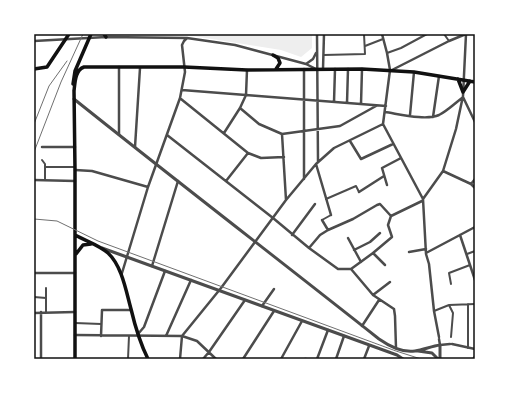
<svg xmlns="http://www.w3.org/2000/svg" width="509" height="393" viewBox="0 0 509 393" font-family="'PT Serif',serif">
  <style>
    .green { fill: #eee }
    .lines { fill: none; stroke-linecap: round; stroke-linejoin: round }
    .pedestrian { stroke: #4c4c4c; stroke-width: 2 }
    .minor { stroke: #4c4c4c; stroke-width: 2.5 }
    .tertiary { stroke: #4c4c4c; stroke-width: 3 }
    .secondary { stroke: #111; stroke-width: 3.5 }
    .tram { stroke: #707070; stroke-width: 1 }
    .neatline { fill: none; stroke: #111; stroke-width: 1.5 }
  </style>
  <rect width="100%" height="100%" fill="#fff"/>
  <path class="green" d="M108 34H312V48L301 57 281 50 187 35Z"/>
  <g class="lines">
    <path class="pedestrian" d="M444 34 449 41
      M365 46 383 39
      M387 53 401 48 427 34
      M324 55 365 54 364 34
      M42 160 45 164V180
      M45 167H74
      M326 199 356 186 359 192
      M322 220 331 215
      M467 254 475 251
      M451 284 449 273 470 265
      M34 297 46 298
      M468 304V348
      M449 305 453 313 451 337
      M434 311 449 305 475 304
      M46 312V288
      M75 323 101 324
      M128 359 129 336
      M473 359 475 356"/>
    <path class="minor" d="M317 34 318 161
      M382 34 387 53 390 70 383 124 423 199 426 254 429 264 434 311 439 337
      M34 41 106 37 187 38 235 45 306 64 316 69
      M306 64 313 59 316 53
      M323 69 324 34
      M392 70 449 41 466 34
      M182 90 386 106
      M463 97 475 122
      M181 99 248 153 261 158 284 157
      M334 102 335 69
      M347 103 348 69
      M361 104 362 69
      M240 108 259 124 282 134 340 126 376 106
      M385 112C399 114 426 121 439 115 447 111 454 104 462 98
      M410 115 414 72
      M433 117 439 76
      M224 133 240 108 246 95 247 70
      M119 134V67
      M282 134 286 200
      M167 135 273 218 309 248 338 269H351L373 295 394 309 395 316 396 348
      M350 141 361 159 393 144
      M42 147H75
      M135 147 140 68
      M316 164 331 215
      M75 170 92 171 148 187
      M443 171 471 184 475 188
      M304 179V69
      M34 180 75 181
      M226 181 248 153
      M471 184 475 179
      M387 185 382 168 401 158
      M359 192 384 176
      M423 199 443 171 456 129 463 96 466 34
      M328 230 353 219 377 205 380 204 391 216 422 201
      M292 235 315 204
      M460 235 475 280
      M348 238 361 262
      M309 248 320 235 328 230 322 220
      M354 250 370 242 380 233
      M409 252 426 249
      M373 253 385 265
      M426 253 475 227
      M152 266 178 181
      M351 269 373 253 392 237 388 225 391 216
      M34 273H75
      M122 273 148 187 180 98 185 72 182 45 184 41 187 38
      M373 295 390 282
      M262 306 274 289
      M41 312V359
      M34 313 75 312
      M362 326 379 300
      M138 334 144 327 165 271
      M75 335 182 336 197 341 216 359
      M101 336 102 310H131
      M166 336 191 280
      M439 339 440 345 450 344
      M452 344 475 349
      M180 359 182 336 221 288 286 200 316 164 334 148 383 124
      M203 359 209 352 245 300
      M243 359 274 311
      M281 359 302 321
      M305 359H306
      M317 359 328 330
      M336 359 344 336
      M364 359 369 346"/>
    <path class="tertiary" d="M74 99C175 180 278 259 379 339 389 346 402 353 415 351 423 350 432 346 440 345V359
      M102 248 397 355 403 359
      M418 351 432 353 438 359"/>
    <path class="secondary" d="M104 34 106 37
      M273 55 278 58 280 63 276 69
      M34 69 47 67 69 34
      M458 79 463 92
      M73 84 75 71 91 34
      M74 90 75 170V359
      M74 91C75 83 75 70 84 67H184L247 70 362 69 414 72 475 82
      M463 92 470 81
      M75 235C86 241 99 245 108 253 122 266 126 291 131 309 135 326 140 343 148 359
      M76 254 83 245 91 244"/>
    <path class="tram" d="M34 124 49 86 67 61
      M34 152 61 82 83 34
      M34 219 57 221 98 241 396 351 421 359"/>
  </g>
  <rect width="509" height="393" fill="none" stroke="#ffffff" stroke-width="70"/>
  <rect x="35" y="35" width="439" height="323" class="neatline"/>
</svg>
